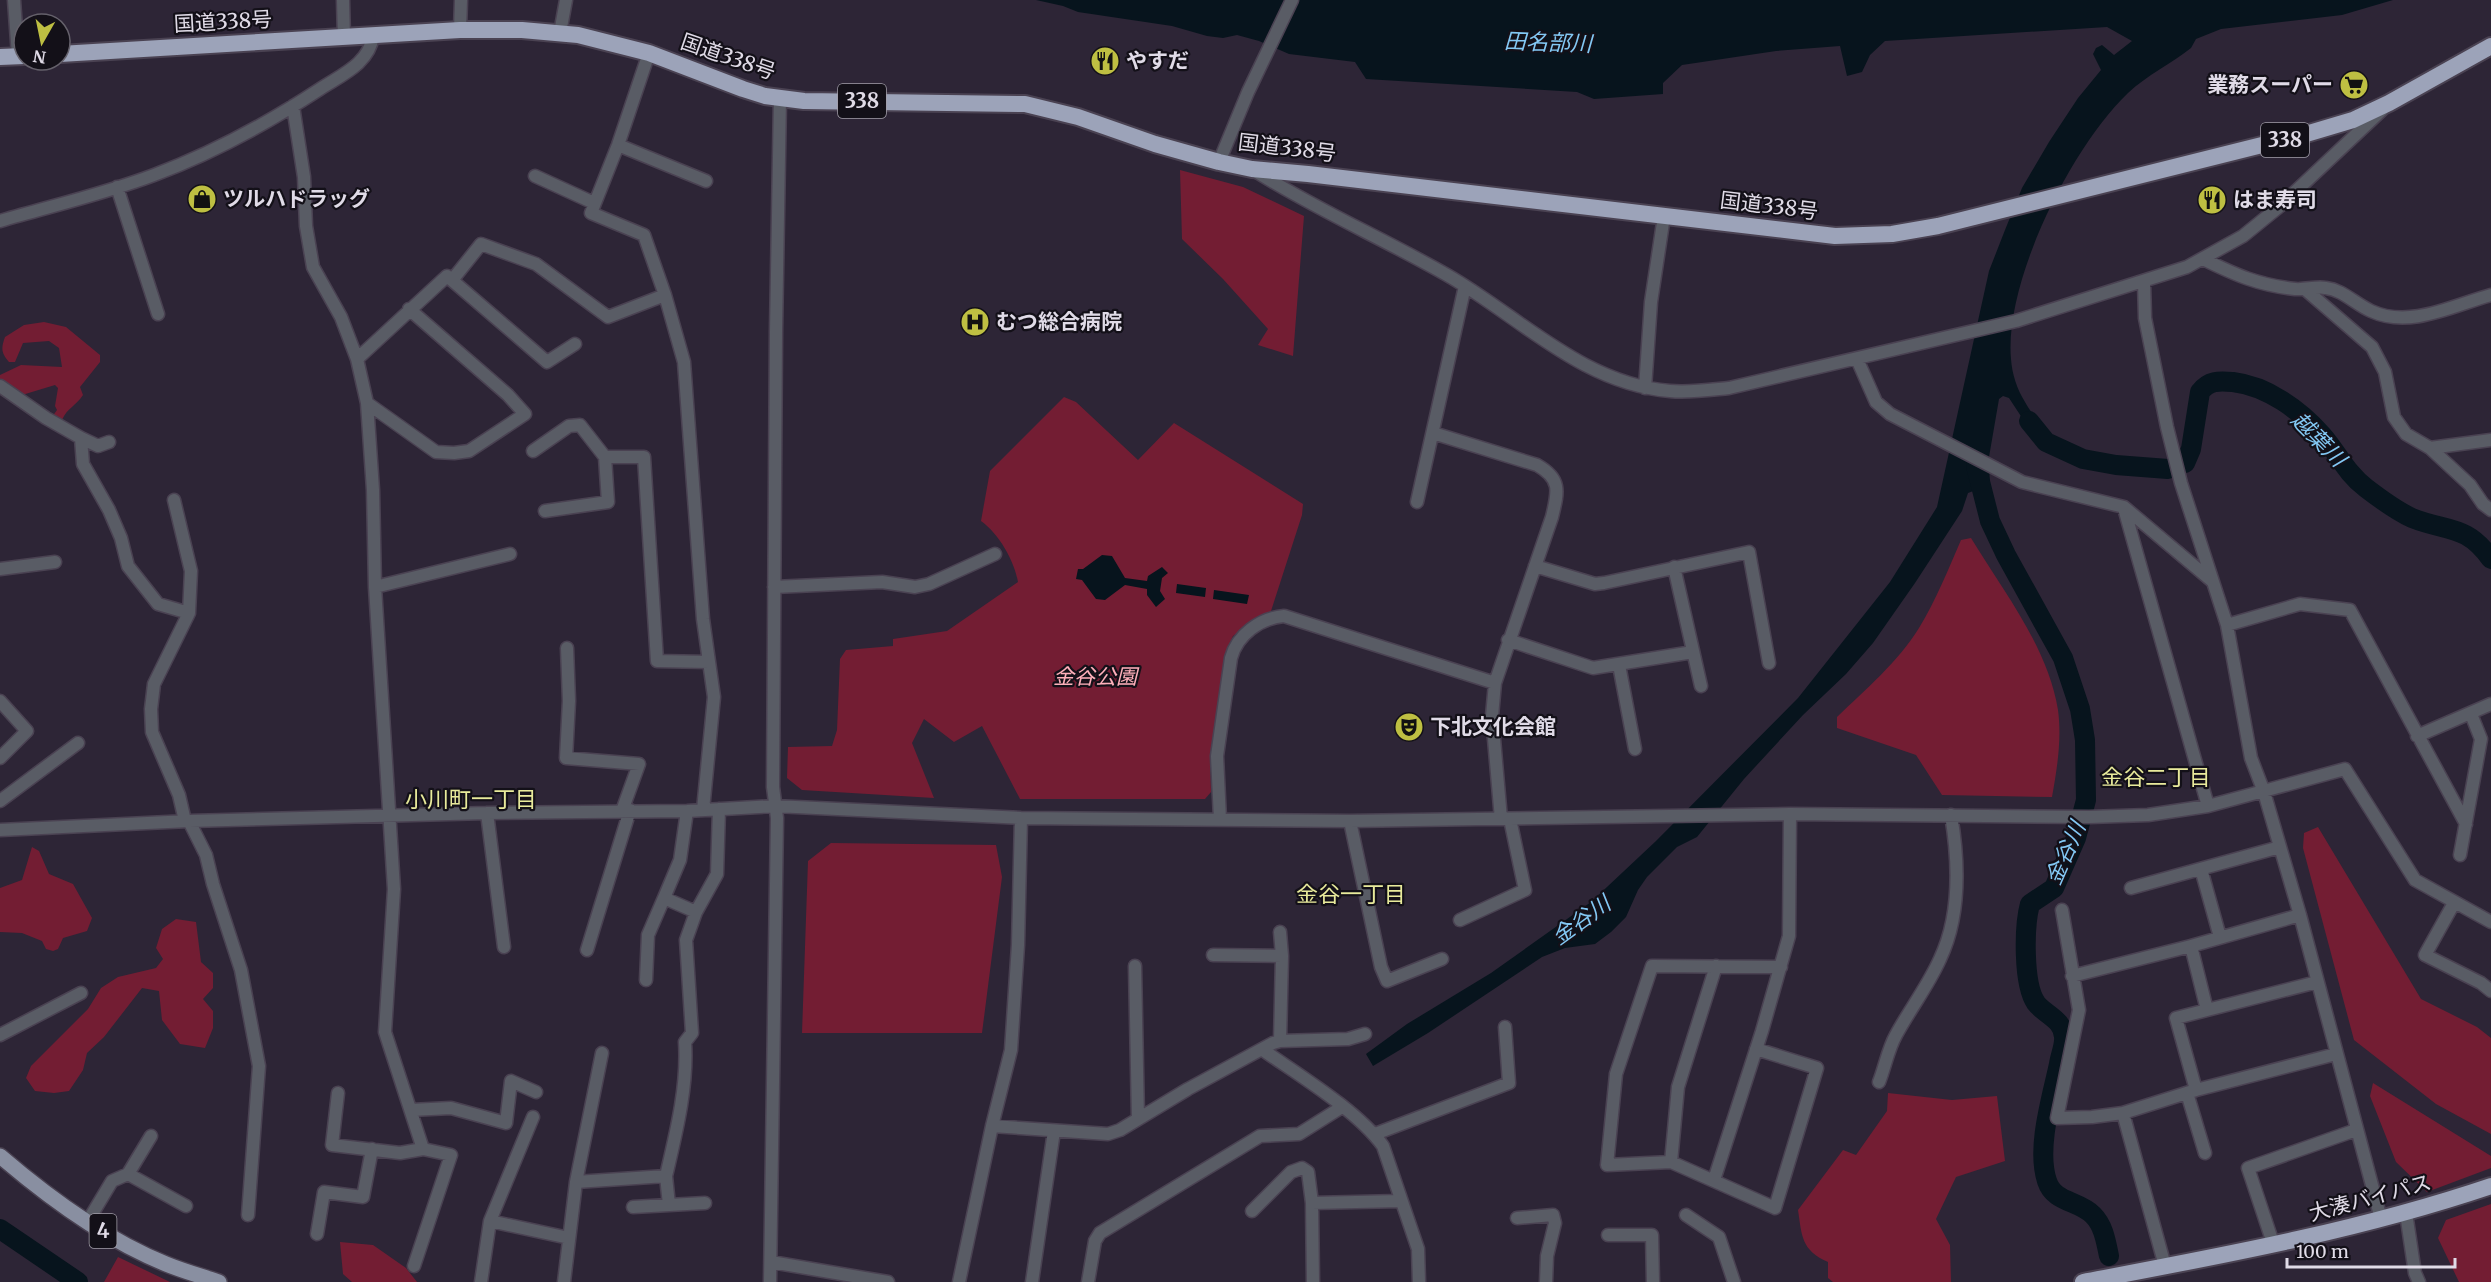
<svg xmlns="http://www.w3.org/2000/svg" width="2491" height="1282" viewBox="0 0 2491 1282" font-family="Merriweather,'Noto Sans JP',serif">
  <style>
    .green { fill: #731d33 }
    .water { fill: #07141d }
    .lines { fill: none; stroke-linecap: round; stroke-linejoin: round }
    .river { stroke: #07141d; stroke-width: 20 }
    .minor-casing { stroke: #4a4252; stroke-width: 15 }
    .major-casing { stroke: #4a4252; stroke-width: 18 }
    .highway-casing { stroke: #4a4252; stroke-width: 20 }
    .minor { stroke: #595c65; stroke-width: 12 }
    .major { stroke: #898fa1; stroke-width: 15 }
    .highway { stroke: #9ca3b9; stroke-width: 16 }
    .labels { text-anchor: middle; stroke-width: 4.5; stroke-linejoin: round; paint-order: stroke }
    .shield { fill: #131018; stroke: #a29ea9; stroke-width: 1.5 }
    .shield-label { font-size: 20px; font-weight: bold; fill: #e0dbe7 }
    .street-label { font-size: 21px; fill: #e0dbe7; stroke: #131018 }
    .poi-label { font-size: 21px; font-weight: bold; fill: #e0dbe7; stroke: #131018; text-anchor: start }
    .park-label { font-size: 21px; font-style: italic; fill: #feafba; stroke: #131018 }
    .water-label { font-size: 22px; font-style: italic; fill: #83c8f4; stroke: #131018 }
    .neighbourhood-label { font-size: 22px; fill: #e8ea9b; stroke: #131018 }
  </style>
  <rect width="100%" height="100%" fill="#2d2536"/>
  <path class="green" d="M1180 170 1243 187 1304 216 1293 356 1258 345 1268 329 1223 279 1182 239Z
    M44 322 66 327 100 355V362L80 387 83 395C76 406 67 408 62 420L52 417 57 410 55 406 58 388 55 385 22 395 11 401 0 393V375L21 365 62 367 59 348 49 341 23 343 15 362H9C1 353 1 348 5 337L24 325Z
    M1064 397 1076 402 1138 460 1174 423 1303 504 1302 515 1271 611 1233 636 1227 649 1210 755 1211 792 1205 799H1020L982 726 954 742 924 719 912 743 934 798 802 790 787 778 788 747 832 746 837 730 840 659 846 650 893 646V639L947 631 1018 582C1014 560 999 534 981 521L990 471Z
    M1971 538C2003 591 2048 647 2058 710 2062 739 2057 769 2052 797L1942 795 1916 755 1837 728V717C1865 690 1898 662 1919 628 1936 600 1948 570 1961 540Z
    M2318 827 2421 999 2477 1027 2491 1038V1134L2436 1104 2354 1040 2303 848 2304 833Z
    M831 843 996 845 1002 877 982 1033H802L808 861Z
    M32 847 39 851 49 874 73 884 92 918 87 931 63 938 58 949 53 951 46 949 42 941 22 933 0 932V888L22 880Z
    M176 919 196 922 201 962 213 973V988L203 999 213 1011V1028L205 1048 180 1044 162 1020 159 991 142 988 104 1037 87 1053 83 1070 69 1091 54 1093 35 1091 26 1078 31 1066 88 1009 101 988 118 977 156 968 163 959 156 948 162 929Z
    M2373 1083 2491 1156V1168L2427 1192 2396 1162 2370 1096Z
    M1888 1093 1952 1100 1997 1096 2005 1161 1956 1177 1936 1219 1950 1245 1951 1282H1833L1828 1278V1262C1801 1250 1802 1236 1798 1210L1843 1150 1856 1155 1887 1111Z
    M2491 1204V1282H2459L2438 1238 2446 1220Z
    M340 1242 373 1245 406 1268 417 1282H352L343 1274Z
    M118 1257 170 1282H104Z"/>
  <path class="water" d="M1036 0H2393L2342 15 2221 29 2196 39 2191 48C2171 64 2147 75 2128 93 2072 146 2004 281 2011 359 2012 374 2017 389 2025 402 2032 415 2045 427 2046 442L2034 436 2009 398 2003 396 1999 399 1989 457 1990 490H1976L1968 493 1962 511 1915 583 1873 643 1846 674 1803 715 1744 779 1697 837 1677 847 1647 877 1638 890 1626 917 1611 932 1595 944 1565 948 1542 957 1428 1033 1373 1066 1366 1054 1407 1024 1491 973 1591 902 1656 841 1798 698 1890 582 1937 507 1989 271 2005 230 2022 188 2049 142 2078 98 2101 70 2093 54 2096 48 2102 45 2114 55 2132 41 2107 27 1885 41 1870 55 1862 72 1847 76 1840 46 1776 51 1682 65 1663 83V94L1594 99 1577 92 1366 79 1355 62 1289 54 1259 41 1237 35 1223 38 1207 36 1172 26 1078 12 1063 6Z
    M1102 555 1112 556 1125 578 1147 581 1148 576 1162 567 1168 573 1162 578 1160 591 1165 599 1156 607 1147 595V589L1125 585 1105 600 1096 599 1082 580 1076 579 1078 569H1083Z
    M1177 584 1206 588 1205 597 1176 593Z
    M1214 590 1249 595 1247 604 1213 599Z"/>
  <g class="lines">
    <path class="river" d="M2029 421 2046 442 2083 459 2116 465 2168 469
      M2185 463 2191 449 2200 392C2209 380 2219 381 2233 382 2267 386 2300 410 2322 435 2338 453 2346 473 2366 488 2379 498 2397 511 2412 518 2447 532 2466 524 2491 559
      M1976 466 1990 521 2006 555 2063 658 2080 709 2085 740 2086 800 2076 838 2054 888 2030 904C2024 926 2023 984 2036 1003 2045 1015 2063 1019 2064 1037 2065 1045 2060 1056 2059 1064 2052 1097 2036 1148 2047 1181 2054 1203 2078 1200 2093 1215 2104 1226 2106 1242 2109 1256
      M0 1229 78 1282"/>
    <g class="minor-casing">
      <path id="minor" d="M14 0 18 56
        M343 0 344 38
        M460 30 461 0
        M560 33 566 0
        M649 53 618 145 591 213 644 235 665 295 684 362 703 619 714 697 703 810
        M293 106 304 177 306 226 313 267 341 317 357 359 367 403 373 490 375 587 394 889 385 1032 423 1149 451 1155 414 1266
        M618 145 706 181
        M1219 162 1248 92 1292 0
        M1255 171C1317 210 1384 239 1447 275 1519 316 1582 384 1670 391 1689 393 1709 390 1729 388L2016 321 2187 267 2243 236 2280 206 2382 110
        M535 176 594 203
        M117 187 158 314
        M0 221C51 206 104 194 154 175 213 153 268 123 320 89 341 75 369 64 373 36
        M2203 259C2236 275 2258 285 2295 289 2305 290 2316 286 2326 288 2343 290 2355 304 2371 311 2410 329 2454 305 2491 295
        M453 279 481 244 536 264 608 317 665 295
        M2144 282 2145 318 2167 427 2181 483 2227 625 2251 758 2264 792 2300 915 2381 1219
        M2306 290 2372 347 2385 372 2394 417 2406 434 2430 448 2491 440
        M357 359 447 276 547 362 575 344
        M1857 359 1876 402 1890 414 2022 482 2124 507 2212 581
        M0 386 46 418 81 438 83 464 109 510 121 538 128 566 158 604 189 613 154 684 151 709 152 732 179 795 185 821
        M1645 388 1651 302 1664 216
        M367 403 436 452 454 453 469 451 525 414 508 395 409 309
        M1433 433 1537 465C1562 479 1558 492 1552 517L1495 683 1492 716 1501 819
        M81 438 98 446 109 442
        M2430 448 2470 485 2483 504 2491 510
        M533 451 569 426 580 425 605 457H644L657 661 709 662
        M174 500 191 571 189 613
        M1417 502 1465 286
        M2124 508 2208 806
        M545 511 608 502 605 457
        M1535 566 1595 584 1604 583 1749 552 1769 663
        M1674 567 1701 686
        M0 569 55 562
        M375 587 510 554
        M774 587 882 582 915 587 929 584 995 554
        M2227 625 2300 604 2350 610 2466 824
        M1508 640 1593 668 1693 652
        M567 648 569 701 566 758 639 764 622 811
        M1619 665 1635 749
        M0 701 27 731 0 758
        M2417 736 2491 704
        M0 801 78 743
        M687 811 680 860 664 898 696 912
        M487 813 504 947
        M1220 819 1217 756 1231 658C1237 635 1260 618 1284 616L1495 683
        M189 821 206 855 213 884 241 970 259 1066 248 1215
        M1350 821 1381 967 1387 981 1442 959
        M0 830 189 821 487 813 687 811 775 806 1021 818 1350 821 1790 814 2089 817 2148 815 2208 806 2345 769 2415 880 2491 922
        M2460 855 2481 739 2471 714
        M2201 869 2220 937
        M2131 888 2280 847
        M2454 903 2425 955 2481 983 2491 991
        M2062 910 2079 1010 2057 1118 2092 1117 2123 1113
        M1460 920 1525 890 1510 819
        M587 950 630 810
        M1213 955 1282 956
        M1135 966 1138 1119
        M2072 976 2191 946
        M646 980 648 935 664 898
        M2207 1010 2317 982
        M0 1035 81 993
        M1280 1041 1282 956 1280 932
        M1756 1049 1817 1068 1775 1208 1671 1162 1607 1165 1616 1074 1652 966 1781 967
        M1263 1050C1300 1076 1358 1111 1383 1146L1418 1249 1419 1282
        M1879 1082C1885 1067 1888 1049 1896 1035 1910 1009 1928 986 1940 959 1961 915 1959 862 1951 815
        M2196 1090 2176 1018 2207 1010 2191 946 2300 915
        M338 1093 332 1145 400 1153 423 1149
        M2187 1093 2205 1153
        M411 1110 451 1108 506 1123 511 1081 536 1092
        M992 1126 1108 1134 1120 1130 1188 1089 1273 1043 1280 1041 1348 1039 1365 1034
        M1375 1134 1509 1083 1505 1027
        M1671 1162 1678 1087 1716 966
        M128 1174 186 1206
        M666 1176 669 1205
        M1714 1180 1762 1031 1789 936 1790 814
        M576 1182 602 1053
        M1312 1203 1400 1201
        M633 1207 705 1203
        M1252 1211 1291 1172 1302 1168 1308 1172 1312 1203 1313 1282
        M2406 1213 2415 1273 2419 1282
        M1686 1215 1719 1237 1734 1282
        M1517 1218 1553 1215 1555 1223 1547 1256 1546 1282
        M88 1221 112 1181 128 1174 151 1136
        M490 1221 533 1117
        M317 1234 324 1192 363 1197 372 1149
        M1608 1235H1652L1653 1282
        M2274 1246 2248 1168 2356 1130
        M771 1262 888 1282
        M2165 1266 2123 1113 2196 1090 2336 1054
        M481 1282 490 1221 569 1238
        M564 1282 576 1182 666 1176C676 1133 688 1086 685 1042L692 1033 686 940 696 912 717 874 719 809
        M770 1282 777 818 773 787 776 332 780 98
        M959 1282 992 1126 1011 1050 1018 945 1021 818
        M1032 1282 1054 1131
        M1088 1282 1095 1241 1100 1233 1260 1136 1299 1134 1342 1107"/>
    </g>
    <g class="major-casing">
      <path id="major" d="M0 1156C49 1198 106 1240 166 1264 183 1271 201 1276 219 1282"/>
    </g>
    <g class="highway-casing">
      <path id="highway" d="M60 54 460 30H522L578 35 649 53 743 89 765 96 804 101 1025 104 1078 117 1155 144 1219 162 1252 169 1308 174 1835 236 1892 234 1938 226 2306 134 2353 120 2389 103 2491 46
        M0 57 24 56
        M2083 1282C2220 1256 2358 1231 2491 1186"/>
    </g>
    <use href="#minor" class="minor"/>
    <use href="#major" class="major"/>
    <use href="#highway" class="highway"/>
  </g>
  <defs>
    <g id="restaurant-disc" transform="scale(1.5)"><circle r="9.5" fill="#bebf42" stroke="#131018"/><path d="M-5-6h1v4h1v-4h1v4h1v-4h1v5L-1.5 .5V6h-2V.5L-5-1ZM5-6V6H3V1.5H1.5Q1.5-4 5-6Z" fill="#111"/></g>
    <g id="supermarket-disc" transform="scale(1.5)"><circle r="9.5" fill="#bebf42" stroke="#131018"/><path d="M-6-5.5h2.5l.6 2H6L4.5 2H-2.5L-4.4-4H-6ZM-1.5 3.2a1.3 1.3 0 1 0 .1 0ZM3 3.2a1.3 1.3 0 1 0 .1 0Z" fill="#111"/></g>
    <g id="shop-disc" transform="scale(1.5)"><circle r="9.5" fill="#bebf42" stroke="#131018"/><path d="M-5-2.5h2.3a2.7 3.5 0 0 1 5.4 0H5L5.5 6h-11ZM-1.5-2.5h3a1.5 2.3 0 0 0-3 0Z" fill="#111"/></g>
    <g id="hospital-disc" transform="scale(1.5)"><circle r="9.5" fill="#bebf42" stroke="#131018"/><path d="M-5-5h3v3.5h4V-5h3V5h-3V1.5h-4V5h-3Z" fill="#111"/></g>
    <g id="theatre-disc" transform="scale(1.5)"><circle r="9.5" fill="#bebf42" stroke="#131018"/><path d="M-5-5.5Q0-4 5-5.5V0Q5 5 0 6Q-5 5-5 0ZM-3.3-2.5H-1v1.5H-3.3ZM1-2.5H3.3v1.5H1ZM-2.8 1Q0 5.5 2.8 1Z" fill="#111"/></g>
  </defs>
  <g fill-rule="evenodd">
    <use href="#restaurant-disc" x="1105" y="61"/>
    <use href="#supermarket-disc" x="2354" y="85"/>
    <use href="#shop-disc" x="202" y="199"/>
    <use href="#restaurant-disc" x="2212" y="200"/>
    <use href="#hospital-disc" x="975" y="322"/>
    <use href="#theatre-disc" x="1409" y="727"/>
  </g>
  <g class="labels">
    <g class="shield">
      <rect x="838" y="84" width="48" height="34" rx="4.5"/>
      <rect x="2261" y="123" width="48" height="34" rx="4.5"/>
      <rect x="89.5" y="1214" width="27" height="34" rx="4.5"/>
    </g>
    <g class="shield-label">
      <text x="862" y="108">338</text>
      <text x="2285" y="147">338</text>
      <text x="103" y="1238">4</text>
    </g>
    <g class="street-label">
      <text transform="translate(223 22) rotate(-3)" y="7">国道338号</text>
      <text transform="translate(728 57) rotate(19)" y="7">国道338号</text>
      <text transform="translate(1287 148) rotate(7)" y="7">国道338号</text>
      <text transform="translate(1769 206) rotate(7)" y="7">国道338号</text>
      <text transform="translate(2370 1198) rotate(-15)" y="7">大湊バイパス</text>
    </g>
    <g class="poi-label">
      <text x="1126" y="68">やすだ</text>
      <text x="2333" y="92" text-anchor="end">業務スーパー</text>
      <text x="223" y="206">ツルハドラッグ</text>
      <text x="2233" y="207">はま寿司</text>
      <text x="996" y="329">むつ総合病院</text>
      <text x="1430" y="734">下北文化会館</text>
    </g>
    <g class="park-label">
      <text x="1095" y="684">金谷公園</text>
    </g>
    <g class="water-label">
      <text transform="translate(1548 42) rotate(2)" y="8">田名部川</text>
      <text transform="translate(2319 439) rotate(45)" y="8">越葉川</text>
      <text transform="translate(2065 853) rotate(-66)" y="8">金谷川</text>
      <text transform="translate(1581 920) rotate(-36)" y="8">金谷川</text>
    </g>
    <g class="neighbourhood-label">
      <text x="2156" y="785">金谷二丁目</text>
      <text x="471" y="807">小川町一丁目</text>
      <text x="1351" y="902">金谷一丁目</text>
    </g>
  </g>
  <g transform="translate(42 42) rotate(189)"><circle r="28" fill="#131018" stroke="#65616b" stroke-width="1.5"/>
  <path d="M0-4.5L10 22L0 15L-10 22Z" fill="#bebf42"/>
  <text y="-9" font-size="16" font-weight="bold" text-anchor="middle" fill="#e0dbe7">N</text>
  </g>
  <path d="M2287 1258v9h168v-9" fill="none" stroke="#e0dbe7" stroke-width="3"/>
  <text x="2296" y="1258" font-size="18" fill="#e0dbe7" stroke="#131018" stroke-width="4.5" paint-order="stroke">100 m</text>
</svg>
